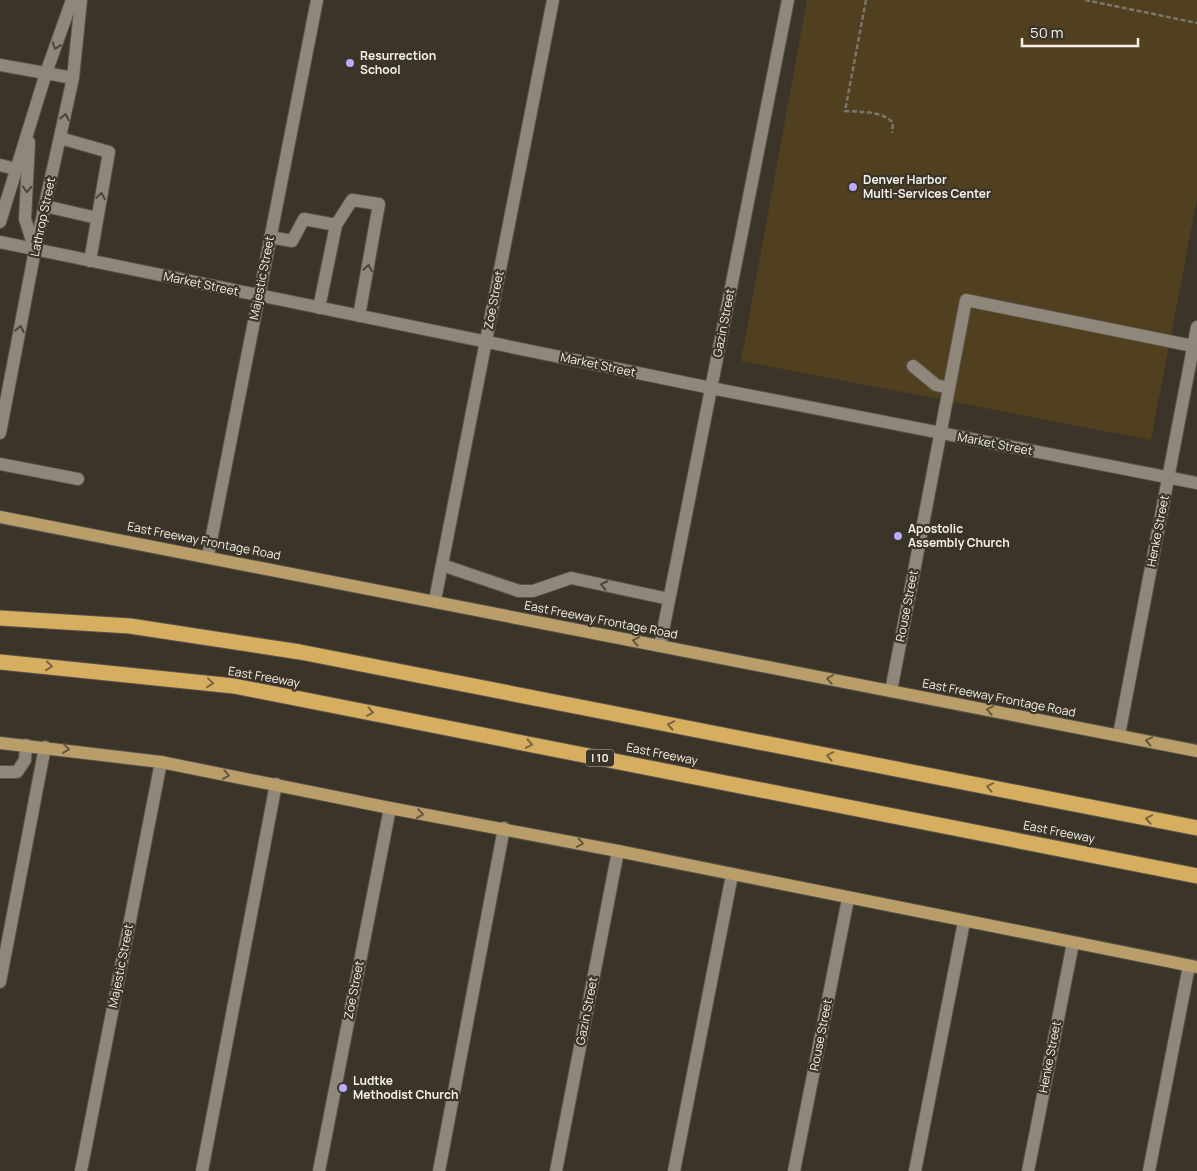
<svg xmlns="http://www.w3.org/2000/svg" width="1197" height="1171" viewBox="0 0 1197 1171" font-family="Manrope,sans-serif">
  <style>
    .green { fill: #514020 }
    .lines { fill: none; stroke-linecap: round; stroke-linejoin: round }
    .minor-casing { stroke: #58534a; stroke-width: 14 }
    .major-casing { stroke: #58534a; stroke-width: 14 }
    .highway-casing { stroke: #58534a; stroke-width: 17 }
    .path { stroke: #7b766c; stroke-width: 2.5; stroke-dasharray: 5 2.5; stroke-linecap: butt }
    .minor { stroke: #8e877a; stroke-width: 12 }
    .major { stroke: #ba9e6a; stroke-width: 12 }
    .highway { stroke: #d7ae60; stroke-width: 15 }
    .oneway { stroke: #4b4539 }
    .oneway2 { stroke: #675940 }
    .oneway3 { stroke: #79653f }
    .poi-dot { fill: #b9abf7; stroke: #3a3429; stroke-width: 2 }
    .labels { text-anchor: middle; stroke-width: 4.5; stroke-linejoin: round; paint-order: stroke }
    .shield { fill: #3a3429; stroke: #bdb8b0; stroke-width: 1 }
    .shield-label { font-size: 11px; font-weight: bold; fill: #f5f1ea }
    .poi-label { font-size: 12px; font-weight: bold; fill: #f5f1ea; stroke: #3a3429; text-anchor: start }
    .street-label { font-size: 12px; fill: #f5f1ea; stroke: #3a3429 }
  </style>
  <rect width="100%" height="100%" fill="#3a3429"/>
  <path class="green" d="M807 0H1197V199L1151 440 741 361Z"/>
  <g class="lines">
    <g class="minor-casing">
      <path id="minor" d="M0 65 73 78
        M60 138 109 152 90 261
        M29 142 25 219 35 250
        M0 165 16 169
        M45 206 97 218
        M0 222 46 73 72 0
        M270 237 292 241 304 219 336 225
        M0 242 711 388 1197 483
        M319 308 336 225 352 200 379 204 359 316
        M913 366 936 385 949 388
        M0 433 35 250 73 78 81 0
        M0 464 78 479
        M208 556 317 0
        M442 565 519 591H533L571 578 669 599
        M435 600 553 0
        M660 646 788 0
        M891 691 966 300 1193 346
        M1119 735 1197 327
        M0 772H17L25 760 26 745
        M0 982 45 747
        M81 1171 161 762
        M202 1171 276 784
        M319 1171 390 808
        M439 1171 504 828
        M556 1171 618 851
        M674 1171 732 875
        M794 1171 848 899
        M915 1171 964 922
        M1028 1171 1073 943
        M1149 1171 1189 966"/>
    </g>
    <g class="major-casing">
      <path id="major" d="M0 517 1197 751
        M0 743 161 762 390 808 618 851 1197 967"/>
    </g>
    <g class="highway-casing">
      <path id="highway" d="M0 618 130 626 300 652 1197 828
        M0 662 234 686 1197 876"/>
    </g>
    <path class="path" d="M866 0 845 111C859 112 884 111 893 123L892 133
      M1085 0 1197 23"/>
    <use href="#minor" class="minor"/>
    <use href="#major" class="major"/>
    <use href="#highway" class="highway"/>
  </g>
  <defs><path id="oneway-chevron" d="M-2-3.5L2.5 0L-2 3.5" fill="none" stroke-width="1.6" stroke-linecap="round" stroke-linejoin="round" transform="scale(1.25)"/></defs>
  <g class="oneway">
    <use href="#oneway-chevron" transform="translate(56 46) rotate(109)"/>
    <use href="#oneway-chevron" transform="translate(65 117) rotate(-78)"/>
    <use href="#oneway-chevron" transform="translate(27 189) rotate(93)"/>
    <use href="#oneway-chevron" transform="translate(101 196) rotate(-80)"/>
    <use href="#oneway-chevron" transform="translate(368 268) rotate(-80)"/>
    <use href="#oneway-chevron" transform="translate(20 329) rotate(-79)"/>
    <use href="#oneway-chevron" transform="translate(604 585) rotate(-168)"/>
  </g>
  <g class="oneway2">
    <use href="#oneway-chevron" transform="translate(636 641) rotate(-169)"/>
    <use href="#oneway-chevron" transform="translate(830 679) rotate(-169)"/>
    <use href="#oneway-chevron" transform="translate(990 710) rotate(-169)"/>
    <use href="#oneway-chevron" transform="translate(1149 741) rotate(-169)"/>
    <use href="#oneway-chevron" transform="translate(66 749) rotate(8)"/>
    <use href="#oneway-chevron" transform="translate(226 775) rotate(11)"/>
    <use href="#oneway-chevron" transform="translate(420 814) rotate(10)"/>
    <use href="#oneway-chevron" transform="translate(580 843) rotate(11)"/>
  </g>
  <g class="oneway3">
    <use href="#oneway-chevron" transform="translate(49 666) rotate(5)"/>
    <use href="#oneway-chevron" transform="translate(210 683) rotate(6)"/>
    <use href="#oneway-chevron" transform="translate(370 712) rotate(11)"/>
    <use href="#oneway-chevron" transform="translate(671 725) rotate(-169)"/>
    <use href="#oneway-chevron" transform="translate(529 744) rotate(11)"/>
    <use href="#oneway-chevron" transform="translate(830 756) rotate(-169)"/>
    <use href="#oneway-chevron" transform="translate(990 787) rotate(-169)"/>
    <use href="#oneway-chevron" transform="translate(1149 819) rotate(-169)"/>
  </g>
  <g class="poi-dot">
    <circle cx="350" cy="63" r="5"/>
    <circle cx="853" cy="187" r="5"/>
    <circle cx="898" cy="536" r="5"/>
    <circle cx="343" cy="1088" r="5"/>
  </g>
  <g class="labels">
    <rect class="shield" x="586" y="749.5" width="28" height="17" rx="4"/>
    <g class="shield-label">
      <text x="600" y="762">I 10</text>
    </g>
    <g class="poi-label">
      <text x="360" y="60">Resurrection<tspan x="360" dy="14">School</tspan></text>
      <text x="863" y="184">Denver Harbor<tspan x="863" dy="14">Multi-Services Center</tspan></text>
      <text x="908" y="533">Apostolic<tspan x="908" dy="14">Assembly Church</tspan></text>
      <text x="353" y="1085">Ludtke<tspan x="353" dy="14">Methodist Church</tspan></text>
    </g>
    <g class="street-label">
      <text transform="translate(43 217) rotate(-78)" y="4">Lathrop Street</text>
      <text transform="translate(262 278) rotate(-79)" y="4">Majestic Street</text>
      <text transform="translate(201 284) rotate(12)" y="4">Market Street</text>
      <text transform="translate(494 300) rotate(-79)" y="4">Zoe Street</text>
      <text transform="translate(724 323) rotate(-79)" y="4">Gazin Street</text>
      <text transform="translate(598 365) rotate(12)" y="4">Market Street</text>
      <text transform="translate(995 444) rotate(11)" y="4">Market Street</text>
      <text transform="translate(1158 531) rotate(-79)" y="4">Henke Street</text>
      <text transform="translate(204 541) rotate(11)" y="4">East Freeway Frontage Road</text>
      <text transform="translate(907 606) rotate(-79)" y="4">Rouse Street</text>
      <text transform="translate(601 620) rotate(11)" y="4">East Freeway Frontage Road</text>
      <text transform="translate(264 677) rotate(10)" y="4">East Freeway</text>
      <text transform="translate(999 698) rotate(11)" y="4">East Freeway Frontage Road</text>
      <text transform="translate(662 754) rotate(11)" y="4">East Freeway</text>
      <text transform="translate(1059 832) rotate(11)" y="4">East Freeway</text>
      <text transform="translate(121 966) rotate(-79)" y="4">Majestic Street</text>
      <text transform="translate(354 990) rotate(-79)" y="4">Zoe Street</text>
      <text transform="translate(587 1011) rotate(-79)" y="4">Gazin Street</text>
      <text transform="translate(821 1035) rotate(-79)" y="4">Rouse Street</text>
      <text transform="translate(1050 1057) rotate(-79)" y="4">Henke Street</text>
    </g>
  </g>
  <path d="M1022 38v8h116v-8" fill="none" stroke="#f5f1ea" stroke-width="2.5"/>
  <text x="1030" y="38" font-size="15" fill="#f5f1ea" stroke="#3a3429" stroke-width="4" paint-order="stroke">50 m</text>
</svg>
